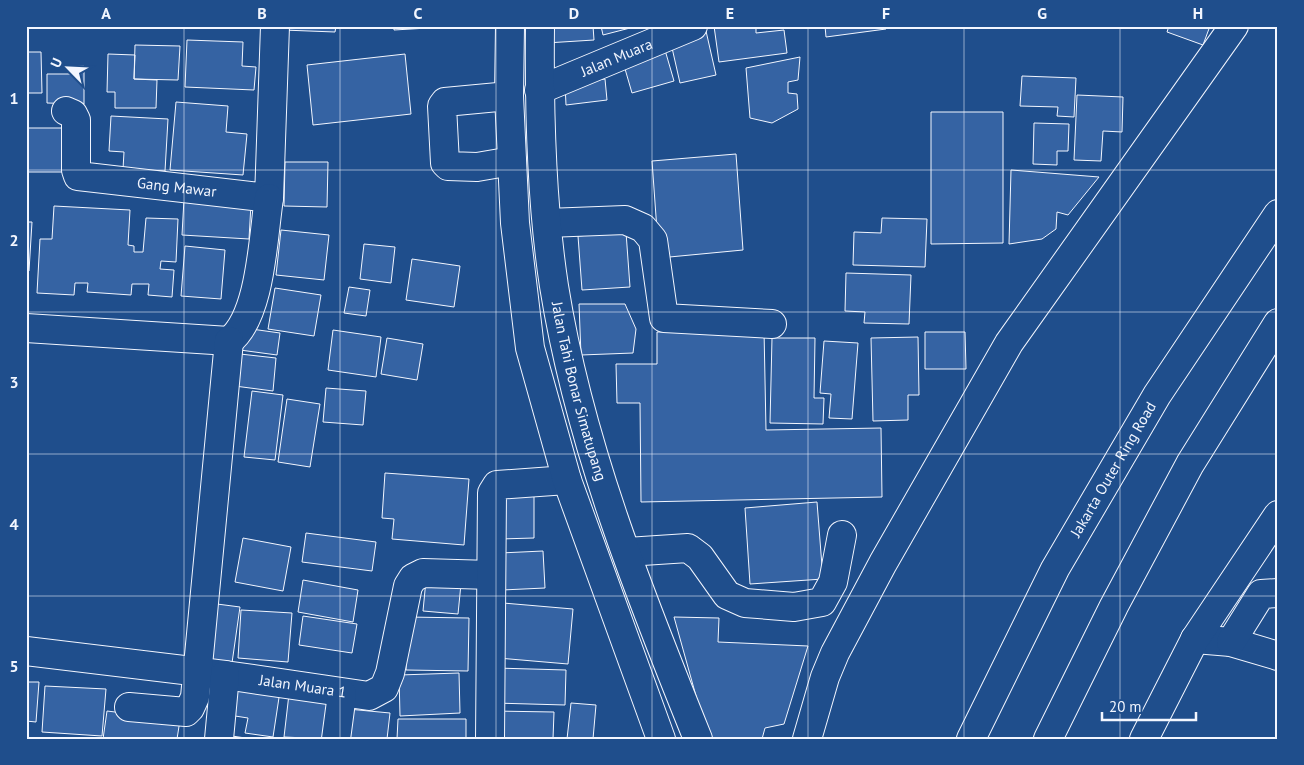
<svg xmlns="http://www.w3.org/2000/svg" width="1304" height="765" viewBox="0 0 1304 765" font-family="'PT Sans',sans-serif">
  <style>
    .building { fill: #3563a3; stroke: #f2f6ff }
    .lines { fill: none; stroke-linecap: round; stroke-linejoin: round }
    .minor-casing { stroke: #f2f6ff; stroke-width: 30 }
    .highway-casing { stroke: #f2f6ff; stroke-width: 30 }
    .minor { stroke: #1f4e8c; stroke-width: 28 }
    .highway { stroke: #1f4e8c; stroke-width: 28 }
    .grid { fill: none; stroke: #f2f6ff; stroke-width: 1; stroke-opacity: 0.55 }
    .labels { text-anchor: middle; stroke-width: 4; stroke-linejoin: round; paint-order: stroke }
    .street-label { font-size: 15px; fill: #f2f6ff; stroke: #1f4e8c }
    .neatline { fill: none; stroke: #f2f6ff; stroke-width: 2 }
    .grid-label { font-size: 16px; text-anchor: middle; font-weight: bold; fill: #f2f6ff }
  </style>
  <rect width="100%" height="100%" fill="#1f4e8c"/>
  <path class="building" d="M283 26H336L335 32 283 30Z
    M394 26H445V27L394 30Z
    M545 26H593L594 40 546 43Z
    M601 26H629L630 28 603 35Z
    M714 26H756V33L784 30 787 53 719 62Z
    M825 26H885L886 29 826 37Z
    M1169 26H1210L1203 45 1167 32Z
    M706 31 716 75 680 83 670 39Z
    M187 40 243 42 242 66 256 67 254 90 185 87Z
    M135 45 180 46 178 80 134 79Z
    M665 50 674 81 632 93 623 62Z
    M26 52H41L42 93H26Z
    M108 54 135 55 134 79 157 80 156 108H115V92H107Z
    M405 54 411 114 313 125 307 65Z
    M800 57 798 80 788 82V93L797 94 798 109 772 123 750 118 746 68Z
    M72 66H84V104L47 103V74H71Z
    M1022 76 1076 78 1074 117 1057 116 1058 107 1020 106Z
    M605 79 607 100 566 105 565 84Z
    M1077 95 1123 97 1122 132 1103 131 1101 161 1074 160Z
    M176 102 228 106 226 132 247 134 243 175 170 170Z
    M931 112H1003V243L931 244Z
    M111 116 168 119 165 171 123 169 124 152 109 151Z
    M1034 123 1069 124 1068 151H1057V165L1033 164Z
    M26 128H67L66 172H26Z
    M736 154 743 250 659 258 652 161Z
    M285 162H328L327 207 284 206Z
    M1011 170 1099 177 1068 215 1057 212 1056 229 1042 239 1009 244Z
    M184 199 251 204 249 239 182 235Z
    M54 206 130 210 128 245 134 246V252H143L146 218 178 219 176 262 161 261 160 269 174 270 172 297 148 295 149 284H132L131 295 87 292 88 283H75L74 295 37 293 40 239H52Z
    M882 218 927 219 925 267 853 265 854 232 881 233Z
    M26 222H32L29 271H26Z
    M281 230 329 235 324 280 276 275Z
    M626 232 630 287 582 290 578 236Z
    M364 244 395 247 391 283 360 279Z
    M185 246 225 250 221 299 181 296Z
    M412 259 460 266 454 307 406 300Z
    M846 273 911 275 909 324 864 323 865 312 845 311Z
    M349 287 370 290 366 316 344 313Z
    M275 288 321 295 314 336 268 329Z
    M579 304H625L636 329 633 353 581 355Z
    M244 328 280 333 277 355 240 350Z
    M333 330 381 337 376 377 328 370Z
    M764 330 766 430 881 428 882 497 641 502 640 403H617L616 364H657V332Z
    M925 332H965L966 369H925Z
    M918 337 919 395H908V420L873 421 871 338Z
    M387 338 423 344 417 380 381 374Z
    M772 338H815L814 398H824L823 424 770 423Z
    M824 341 858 343 852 419 829 418 831 394 820 393Z
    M231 353 276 358 273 391 227 385Z
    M326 388 366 391 363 425 323 422Z
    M252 391 283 395 275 460 244 457Z
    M287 399 320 404 310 467 278 462Z
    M385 473 469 479 464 545 392 539 394 519 382 518Z
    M534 488V538L500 539 499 489Z
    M817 502 823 579 750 584 745 508Z
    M306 533 376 542 372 571 302 562Z
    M243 538 291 547 283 591 235 582Z
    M543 551 545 588 502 590 500 553Z
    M303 580 358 590 353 622 298 612Z
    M426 580 461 584 458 614 423 611Z
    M503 603 573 609 568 664 498 658Z
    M217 604 240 607 232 663 208 659Z
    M241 610 292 613 288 662 238 658Z
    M303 616 357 624 352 653 299 645Z
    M407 617 469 618 468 671 406 670Z
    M674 617 719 618 718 642 808 646 784 724 765 728 762 739H708Z
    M495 668 566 670 565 705 494 703Z
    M459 673 460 713 400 716 399 675Z
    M26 682H39L36 722 26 721Z
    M227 683 280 691 273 737 245 733 248 718 222 714Z
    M45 686 106 689 102 736 42 732Z
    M289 694 333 699 328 739 284 737Z
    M571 703 596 705 593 739H567Z
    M348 709 390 713 387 739H345Z
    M107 711 180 720 177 739H103Z
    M492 711 554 712 553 739H491Z
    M398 719H466V739H397Z
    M232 736 252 739H232Z"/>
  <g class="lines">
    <g class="minor-casing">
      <g id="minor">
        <path id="s1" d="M539 90 693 26"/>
        <path d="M509 96 445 102 442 106 445 163 448 166 477 167 512 161"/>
        <path id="s2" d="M66 111 73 114 76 120V170L78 176 269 198 275 26"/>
        <path d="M547 223 625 220 643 228 653 240 664 318 772 324"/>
        <path d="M26 328 229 341"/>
        <path d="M229 341C261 317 263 237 269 198"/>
        <path d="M627 552 688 548 700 557 727 595 745 603 794 607 822 602 833 582 842 535"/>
        <path d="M1195 639 1231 642 1278 656"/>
        <path d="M1231 642 1261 594 1278 593"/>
        <path id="s3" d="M26 651 225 675 369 696 384 688 390 673 408 586 413 578 423 573 491 575"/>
        <path d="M129 707 186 712 190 708 195 697 229 341"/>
        <path d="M219 739 225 675"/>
        <path d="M336 739 342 694"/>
        <path d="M490 739 492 493 497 485 567 480"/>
        <path d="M807 739 825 677 835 653 883 563 1009 343 1234 26"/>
        <path d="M1144 739 1195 639 1278 515"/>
      </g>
    </g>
    <g class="highway-casing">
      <g id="highway">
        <path d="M510 26 509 96 515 223 530 348 567 480 661 739"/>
        <path id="s4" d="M540 26C539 113 541 201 554 286 579 443 639 593 698 739"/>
        <path id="s5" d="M971 739 1055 569 1157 395 1278 214"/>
        <path d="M1048 739 1114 606 1190 464 1278 323"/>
      </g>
    </g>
    <use href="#minor" class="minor"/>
    <use href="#highway" class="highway"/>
  </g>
  <path class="grid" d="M184 26V739M340 26V739M496 26V739M652 26V739M808 26V739M964 26V739M1120 26V739M26 170H1278M26 312H1278M26 454H1278M26 596H1278"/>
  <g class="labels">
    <g class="street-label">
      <text dy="5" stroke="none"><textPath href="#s1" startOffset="84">Jalan Muara</textPath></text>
      <text dy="5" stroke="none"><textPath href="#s2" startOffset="170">Gang Mawar</textPath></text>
      <text dy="5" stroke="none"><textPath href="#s4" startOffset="369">Jalan Tahi Bonar Simatupang</textPath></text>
      <text dy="5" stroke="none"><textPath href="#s5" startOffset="305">Jakarta Outer Ring Road</textPath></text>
      <text dy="5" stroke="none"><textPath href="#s3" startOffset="279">Jalan Muara 1</textPath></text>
    </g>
  </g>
  <rect width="1304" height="765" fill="none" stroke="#1f4e8c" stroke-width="55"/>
  <g transform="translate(68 68) rotate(294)" stroke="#1f4e8c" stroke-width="4" paint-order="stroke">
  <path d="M0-4L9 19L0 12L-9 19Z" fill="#f2f6ff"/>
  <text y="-8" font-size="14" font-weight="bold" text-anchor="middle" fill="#f2f6ff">U</text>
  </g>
  <path d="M1102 712v8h94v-8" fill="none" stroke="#f2f6ff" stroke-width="2.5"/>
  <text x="1109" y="712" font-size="15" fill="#f2f6ff" stroke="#1f4e8c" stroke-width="4" paint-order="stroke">20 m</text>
  <rect x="28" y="28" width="1248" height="710" class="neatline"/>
  <g class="grid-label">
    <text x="106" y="19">A</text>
    <text x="262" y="19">B</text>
    <text x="418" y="19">C</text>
    <text x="574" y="19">D</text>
    <text x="730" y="19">E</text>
    <text x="886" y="19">F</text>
    <text x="1042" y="19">G</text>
    <text x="1198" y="19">H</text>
    <text x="14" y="104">1</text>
    <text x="14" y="246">2</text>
    <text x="14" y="388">3</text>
    <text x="14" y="530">4</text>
    <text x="14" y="672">5</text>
  </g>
</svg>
